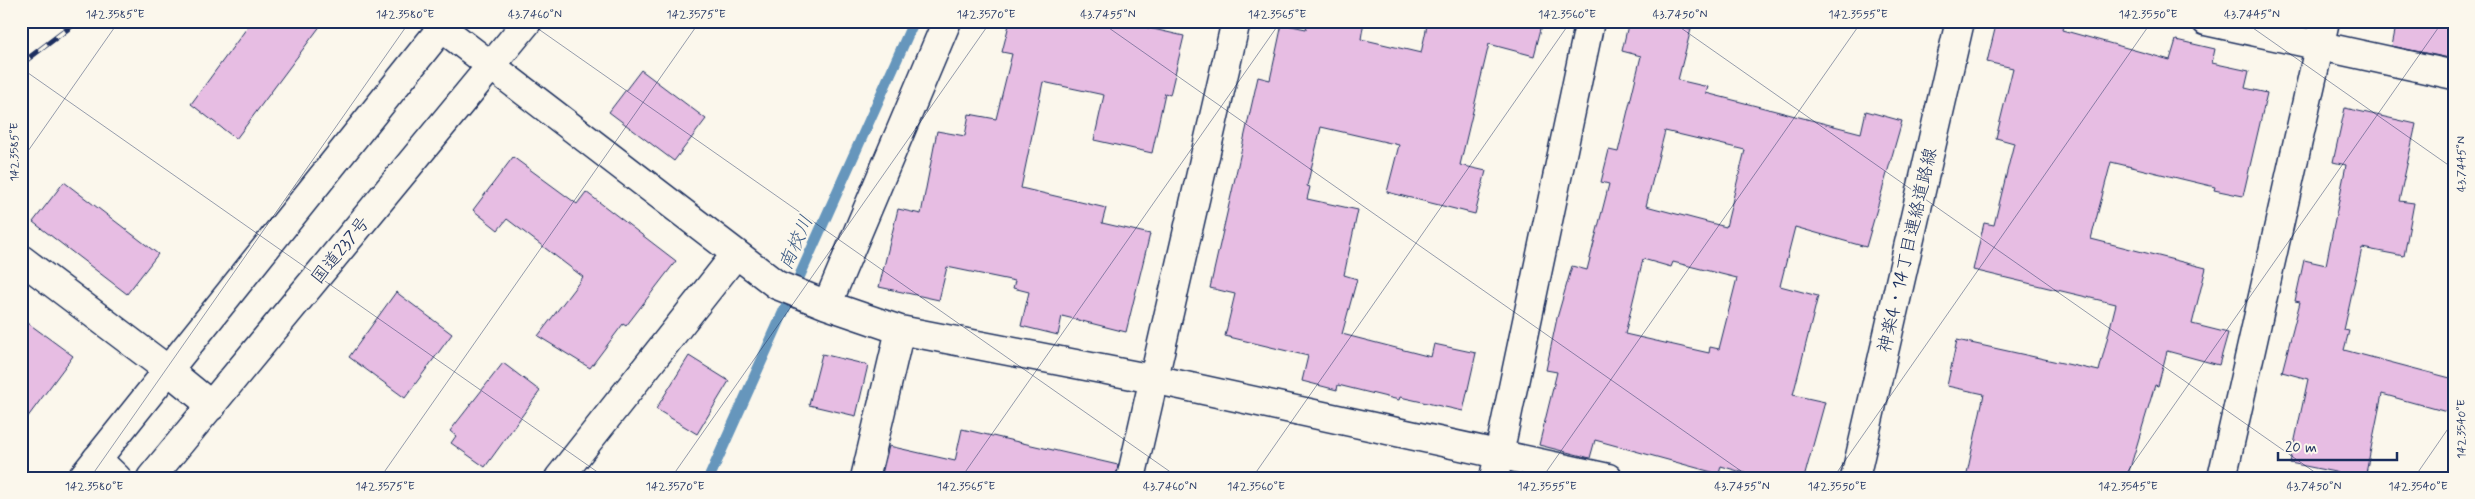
<svg xmlns="http://www.w3.org/2000/svg" width="2475" height="499" viewBox="0 0 2475 499" font-family="Mynerve,'Klee One',sans-serif">
  <style>
    .lines { fill: none; stroke-linecap: round; stroke-linejoin: round }
    .stream { stroke: #6696bc; stroke-width: 11 }
    .building { fill: #e7bde3; stroke: #1b2f5e; fill-rule: evenodd }
    .minor-casing { stroke: #1b2f5e; stroke-width: 31 }
    .highway-casing { stroke: #1b2f5e; stroke-width: 31 }
    .minor { stroke: #fbf7ec; stroke-width: 28 }
    .highway { stroke: #fbf7ec; stroke-width: 28 }
    .rail-casing { stroke: #1b2f5e; stroke-width: 5.5 }
    .rail { stroke: #fbf7ec; stroke-width: 4; stroke-dasharray: 11; stroke-linecap: butt }
    .ticks { fill: none; stroke: #1b2f5e; stroke-width: 1; stroke-opacity: 0.45 }
    .labels { text-anchor: middle; stroke-width: 4; stroke-linejoin: round; paint-order: stroke }
    .street-label { font-size: 18px; fill: #1b2f5e; stroke: #fbf7ec }
    .water-label { font-size: 19px; font-style: italic; fill: #3a5a85; stroke: #fbf7ec }
    .neatline { fill: none; stroke: #1b2f5e; stroke-width: 2 }
    .ticks-label { font-size: 12px; text-anchor: middle; fill: #1b2f5e }
  </style>
  <rect width="100%" height="100%" fill="#fbf7ec"/>
  <filter id="ink" filterUnits="userSpaceOnUse"><feTurbulence type="fractalNoise" baseFrequency=".02" numOctaves="2"/><feDisplacementMap in="SourceGraphic" scale="10" xChannelSelector="R" yChannelSelector="G"/><feConvolveMatrix kernelMatrix="1 2 1 2 8 2 1 2 1" color-interpolation-filters="sRGB"/></filter>
  <g filter="url(#ink)">
    <g class="lines">
      <path class="stream" d="M709 478 914 21"/>
    </g>
    <path class="building" d="M252 21H324L236 139 191 104Z
      M1010 21H1118L1184 36 1170 95 1165 93 1152 153 1094 140 1104 95 1043 82 1021 188 1106 208 1102 223 1150 234 1126 332 1062 316 1058 335 1021 326 1029 292 1013 288 1015 281 947 267 939 300 879 287 898 209 921 214 937 131 965 136 969 114 996 119 1012 54 1002 52Z
      M1308 21H1364L1361 39 1421 53 1428 21H1543L1534 56 1489 44 1460 165 1486 171 1475 214 1387 192 1399 145 1321 127 1307 186 1310 187 1307 199 1358 210 1344 275 1357 279 1342 334 1431 357 1434 344 1476 353 1463 411 1400 397 1399 400 1338 385 1337 390 1302 381 1308 356 1225 336 1235 294 1210 288 1258 77 1270 80 1282 24 1306 29Z
      M1629 21H1661L1691 29 1678 80 1708 87 1706 93 1861 133 1866 111 1902 121 1866 247 1795 227 1780 286 1818 296 1793 395 1825 402 1804 478H1762L1721 466 1719 474 1595 440 1590 458 1539 445 1557 372 1546 370 1557 318 1572 266 1587 270 1609 184 1601 182 1609 150 1618 152 1641 56 1622 51ZM1665 131 1745 150 1726 227 1646 206ZM1643 259 1671 267 1673 262 1737 278 1719 349 1710 347 1709 353 1625 334Z
      M1997 21H2042L2063 26 2062 30 2170 60 2176 40 2215 49 2212 63 2249 71 2245 88 2267 93 2243 196 2214 190 2215 187 2111 162 2091 239 2206 268 2192 324 2228 333 2219 365 2167 351 2158 386 2155 385 2127 478H1966L1984 394 1947 386 1957 340 2099 371 2116 304 1973 270 1984 223 1994 225 2014 143 1996 138 2013 68 1987 62Z
      M2397 21H2454V59L2392 46Z
      M641 70 706 119 674 161 609 112Z
      M2345 108 2416 124 2399 201 2414 203 2404 256 2362 248 2344 330 2349 331 2344 350 2454 379V414L2382 394 2365 478 2290 463 2308 379 2282 372 2300 302 2295 301 2304 260 2326 265 2346 165 2333 162Z
      M513 157 577 204 586 192 676 261 626 326 623 324 590 368 538 336 583 277 507 219 498 230 473 210Z
      M64 182 158 254 127 294 33 222Z
      M396 292 452 334 405 398 349 357Z
      M21 318 73 356 21 426Z
      M822 354 868 365 856 416 809 405Z
      M689 356 729 381 697 434 656 409Z
      M503 363 540 391 485 467 451 443 456 436 450 431Z
      M962 429 1118 465 1116 478H881L889 446 955 461Z"/>
    <g class="lines">
      <g class="minor-casing">
        <path id="minor" d="M2206 21 2454 75
          M442 28 777 285 827 305 900 330 1153 379 1608 478
          M21 259 168 370 212 406
          M827 305 947 21
          M97 459 117 478
          M559 478 736 254
          M865 478 900 330
          M1131 478 1236 21
          M1494 478 1590 21
          M1855 478 1960 21
          M2222 478 2325 21"/>
      </g>
      <g class="highway-casing">
        <path id="highway" d="M82 478 447 21
          M151 478 528 21"/>
      </g>
      <use href="#minor" class="minor"/>
      <use href="#highway" class="highway"/>
      <g class="rail-casing">
        <path id="rail" d="M21 64 78 21"/>
      </g>
      <use href="#rail" class="rail"/>
    </g>
  </g>
  <path class="ticks" d="M527 21 1179 478M1099 21 1751 478M1671 21 2323 478M2243 21 2454 169M21 68 606 478M21 161 119 21M21 469 34 478M90 478 410 21M380 478 700 21M671 478 991 21M961 478 1281 21M1252 478 1571 21M1542 478 1862 21M1833 478 2152 21M2123 478 2443 21M2414 478 2454 420"/>
  <g class="labels">
    <g class="street-label">
      <text transform="translate(340 250) rotate(-51)" y="6">国道237号</text>
      <text transform="translate(1907 250) rotate(-77)" y="6">神楽4・14丁目連絡道路線</text>
    </g>
    <g class="water-label">
      <text transform="translate(795 242) rotate(-66)" y="7">南校川</text>
    </g>
  </g>
  <rect width="2475" height="499" fill="none" stroke="#fbf7ec" stroke-width="55"/>
  <path d="M2278 452v8h119v-8" fill="none" stroke="#1b2f5e" stroke-width="2.5"/>
  <text x="2285" y="452" font-size="15" fill="#1b2f5e" stroke="#fbf7ec" stroke-width="4" paint-order="stroke">20 m</text>
  <rect x="28" y="28" width="2420" height="444" class="neatline"/>
  <g class="ticks-label">
    <text x="115" y="18">142.3585°E</text>
    <text x="405" y="18">142.3580°E</text>
    <text x="535" y="18">43.7460°N</text>
    <text x="696" y="18">142.3575°E</text>
    <text x="986" y="18">142.3570°E</text>
    <text x="1108" y="18">43.7455°N</text>
    <text x="1277" y="18">142.3565°E</text>
    <text x="1567" y="18">142.3560°E</text>
    <text x="1680" y="18">43.7450°N</text>
    <text x="1858" y="18">142.3555°E</text>
    <text x="2148" y="18">142.3550°E</text>
    <text x="2252" y="18">43.7445°N</text>
    <text transform="translate(14 152) rotate(-90)" y="4">142.3585°E</text>
    <text transform="translate(2461 164) rotate(-90)" y="4">43.7445°N</text>
    <text transform="translate(2461 429) rotate(-90)" y="4">142.3540°E</text>
    <text x="94" y="490">142.3580°E</text>
    <text x="385" y="490">142.3575°E</text>
    <text x="675" y="490">142.3570°E</text>
    <text x="966" y="490">142.3565°E</text>
    <text x="1170" y="490">43.7460°N</text>
    <text x="1256" y="490">142.3560°E</text>
    <text x="1547" y="490">142.3555°E</text>
    <text x="1742" y="490">43.7455°N</text>
    <text x="1837" y="490">142.3550°E</text>
    <text x="2128" y="490">142.3545°E</text>
    <text x="2314" y="490">43.7450°N</text>
    <text x="2418" y="490">142.3540°E</text>
  </g>
</svg>
